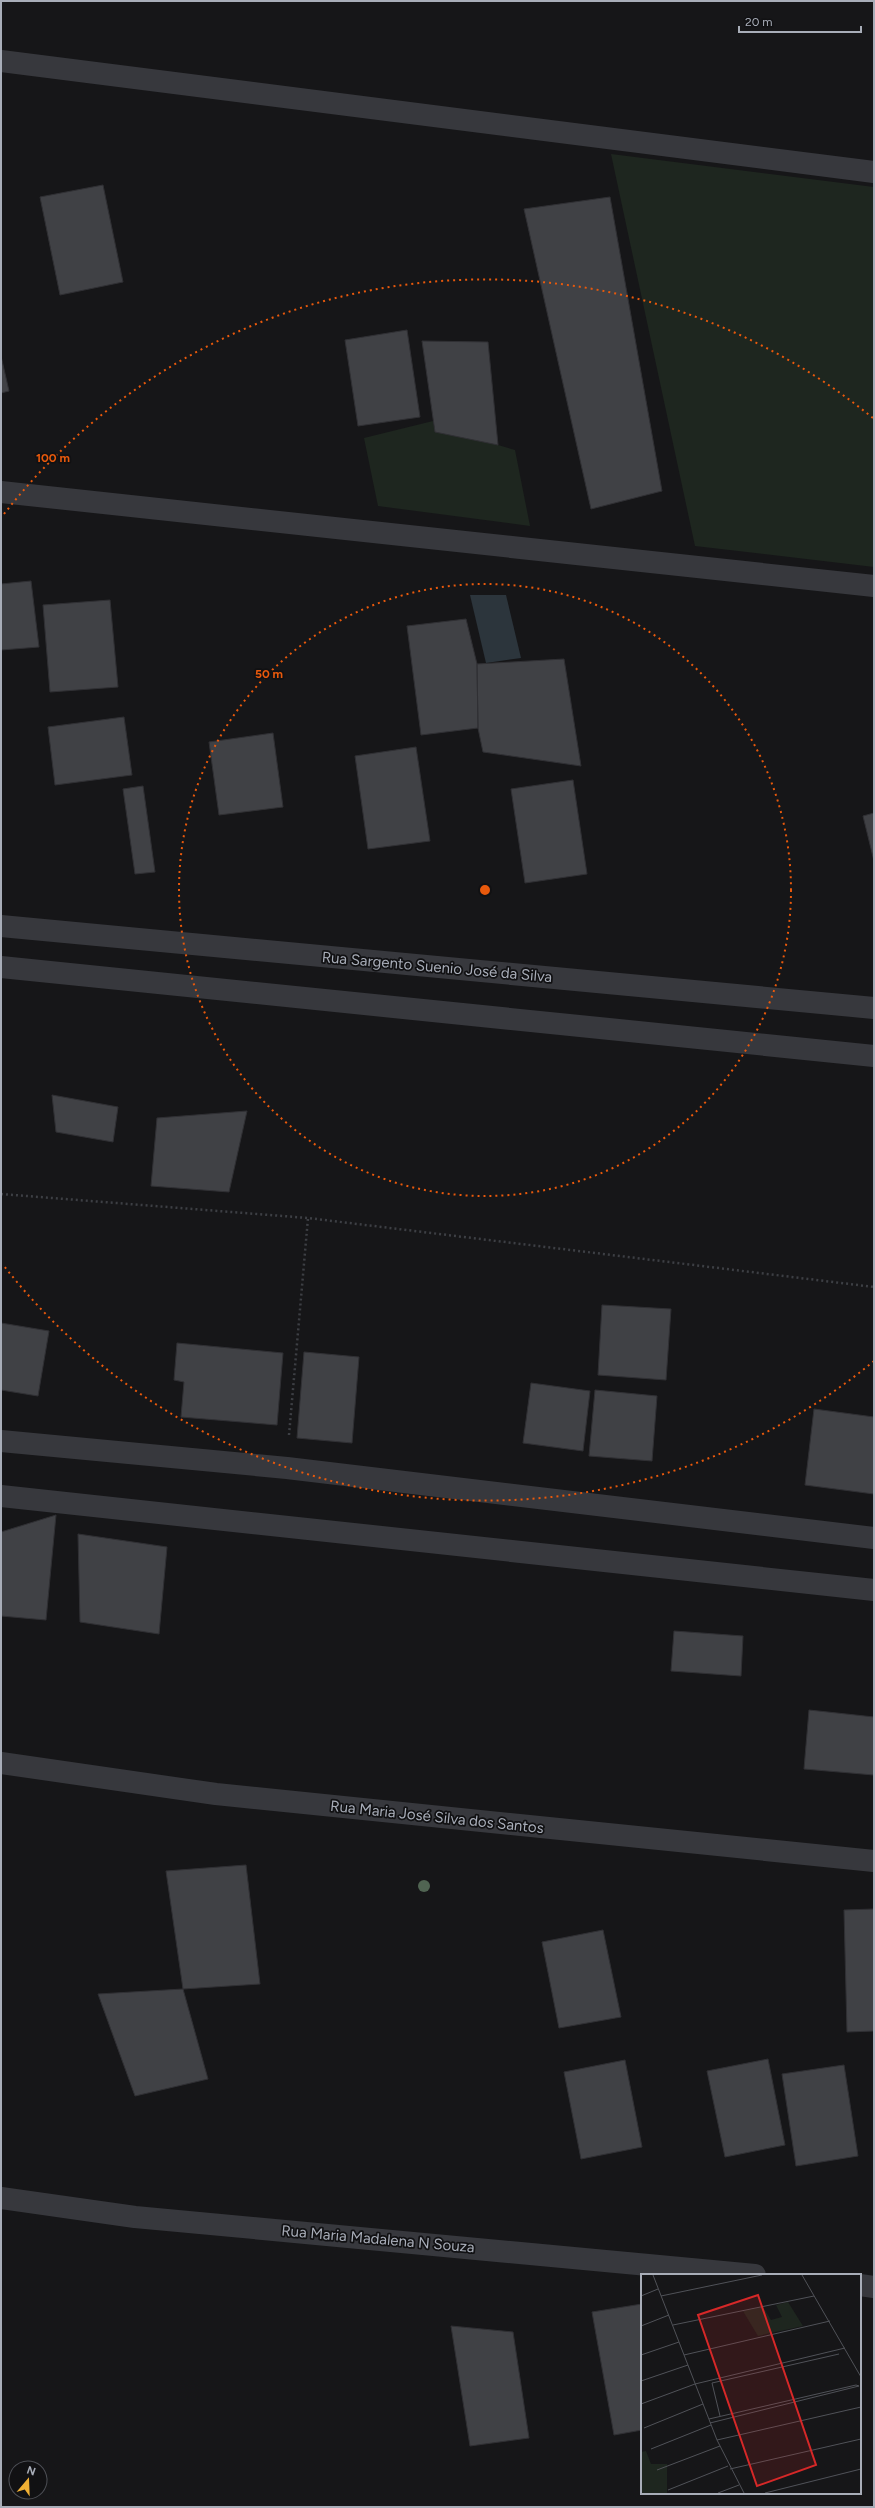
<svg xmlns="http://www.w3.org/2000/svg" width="875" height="2508" viewBox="0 0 875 2508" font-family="Figtree,sans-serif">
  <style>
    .green { fill: #1e261f }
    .water { fill: #2c353c }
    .building { fill: #404145; stroke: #303034 }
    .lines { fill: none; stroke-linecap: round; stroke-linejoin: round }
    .path { stroke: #3d3f44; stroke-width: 2.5; stroke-dasharray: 2 3; stroke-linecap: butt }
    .street { stroke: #37383d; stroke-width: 22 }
    .tree { fill: #506452 }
    .ring { fill: none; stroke: #e8590c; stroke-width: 2; stroke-dasharray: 2 4 }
    .labels { text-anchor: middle; stroke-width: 3.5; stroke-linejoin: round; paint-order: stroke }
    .street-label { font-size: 15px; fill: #a8adb8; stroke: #111113 }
    .inset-road { fill: none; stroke: #505258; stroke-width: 1 }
    .view { fill: #d62828; fill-opacity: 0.15; stroke: #d62828; stroke-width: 2 }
    .inset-edge { fill: none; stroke: #a8adb8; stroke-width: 2 }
    .centre { fill: #e8590c; stroke: #111113; stroke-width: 2 }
    .ring-label { font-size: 12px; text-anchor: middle; font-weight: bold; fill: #e8590c; stroke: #111113; stroke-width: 3.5; stroke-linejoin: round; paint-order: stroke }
  </style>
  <rect width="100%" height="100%" fill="#161618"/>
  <path class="green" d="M611 154 874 187V567L695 546Z
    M433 421 435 432 498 445 515 450 530 526 378 506 364 438Z"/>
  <path class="water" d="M470 595H506L521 658 486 663Z"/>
  <path class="building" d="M103 185 123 282 60 295 40 197Z
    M610 197 662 491 591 509 524 209Z
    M407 330 420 417 358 426 345 340Z
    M422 341 488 342 498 445 435 432Z
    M1 356 9 391 1 393Z
    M31 581 39 647 1 650V584Z
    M110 600 118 687 50 692 43 605Z
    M466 619 477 664 478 728 421 735 407 626Z
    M564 659 581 766 483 752 478 728 477 664Z
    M124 717 132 775 55 785 48 727Z
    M273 733 283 807 219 815 209 742Z
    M416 747 430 841 368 849 355 756Z
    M573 780 587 874 525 883 511 789Z
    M143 786 155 872 135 874 123 789Z
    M874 813V861L863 816Z
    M52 1095 118 1107 113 1142 56 1132Z
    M247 1111 229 1192 151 1186 157 1118Z
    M602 1305 671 1309 666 1380 598 1375Z
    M1 1323 49 1331 38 1396 1 1390Z
    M177 1343 283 1353 277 1425 181 1417 184 1382 174 1380Z
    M304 1352 359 1357 352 1443 297 1438Z
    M531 1383 590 1391 583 1451 523 1443Z
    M595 1390 657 1396 652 1461 589 1456Z
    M814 1409 874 1417V1494L805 1485Z
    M56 1515 46 1620 1 1616V1532Z
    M78 1534 167 1547 159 1634 80 1622Z
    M674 1631 743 1636 741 1676 671 1671Z
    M809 1710 874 1717V1775L804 1769Z
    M246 1865 260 1984 183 1989 166 1871Z
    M874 1909V2031L847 2032 844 1910Z
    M603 1930 621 2017 559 2028 542 1942Z
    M183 1989 208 2079 135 2096 98 1994Z
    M768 2059 785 2145 725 2157 707 2071Z
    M625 2060 642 2147 581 2159 564 2072Z
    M844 2065 858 2156 796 2166 782 2074Z
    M642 2304V2430L614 2435 592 2312Z
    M451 2326 513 2332 529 2438 470 2446Z"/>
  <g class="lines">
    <path class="path" d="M1 1194 308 1218 874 1287
      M289 1435 308 1218"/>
    <path class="street" d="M1 61 874 172
      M1 492 874 586
      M1 926 874 1008
      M1 967 874 1056
      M1 1441 287 1468 874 1538
      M1 1496 874 1590
      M1 1763 216 1794 874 1861
      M1 2198 135 2217 755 2275
      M860 2285 874 2287"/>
  </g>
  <circle class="tree" cx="424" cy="1886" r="6"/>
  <g class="ring">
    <circle cx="485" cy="890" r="306"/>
    <path d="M874 1361A611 611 0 0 1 4 1266M4 514A611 611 0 0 1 874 419"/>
  </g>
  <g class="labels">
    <g class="street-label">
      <text transform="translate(437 967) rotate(5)" y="5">Rua Sargento Suenio José da Silva</text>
      <text transform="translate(437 1817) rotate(6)" y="5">Rua Maria José Silva dos Santos</text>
      <text transform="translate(378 2239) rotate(5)" y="5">Rua Maria Madalena N Souza</text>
    </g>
  </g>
  <g transform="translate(641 2274)">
    <rect width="220" height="220" fill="#161618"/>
    <path d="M147 28 162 52 117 62 102 37 122 33 130 46 141 43 135 31ZM5 177 10 190H26V219H0V178Z" fill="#1e261f"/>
    <path class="inset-road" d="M12 1 76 166 103 219M161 1 220 103M0 22 17 15M20 22 121 1M32 51 173 22M0 52 28 41M0 81 38 68M43 81 189 47M0 107 47 91M0 130 54 110 204 74M79 142 71 109 198 80M68 145 215 111 218 112 69 149M3 154 62 130M76 166 220 133M10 175 70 151M89 195 220 165M16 196 79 172M27 216 87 192M77 219 98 211M124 219 220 195"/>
    <path class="view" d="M117 21 175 191 116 212 57 41Z"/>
    <rect width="220" height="220" class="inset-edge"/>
  </g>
  <circle cx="485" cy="890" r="6" class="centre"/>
  <g class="ring-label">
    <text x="53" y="462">100 m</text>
    <text x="269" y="678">50 m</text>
  </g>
  <rect width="875" height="2508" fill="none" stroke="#a8adb8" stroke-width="4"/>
  <g transform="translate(28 2480) rotate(19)"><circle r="19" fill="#111113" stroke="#4d4f55"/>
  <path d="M0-3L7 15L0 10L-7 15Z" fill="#f2b134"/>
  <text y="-6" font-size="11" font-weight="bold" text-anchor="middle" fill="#a8adb8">N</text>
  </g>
  <path d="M739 26v6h122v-6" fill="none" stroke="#a8adb8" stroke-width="2"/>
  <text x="745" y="26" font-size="12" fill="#a8adb8" stroke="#111113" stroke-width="3" paint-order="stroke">20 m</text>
</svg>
